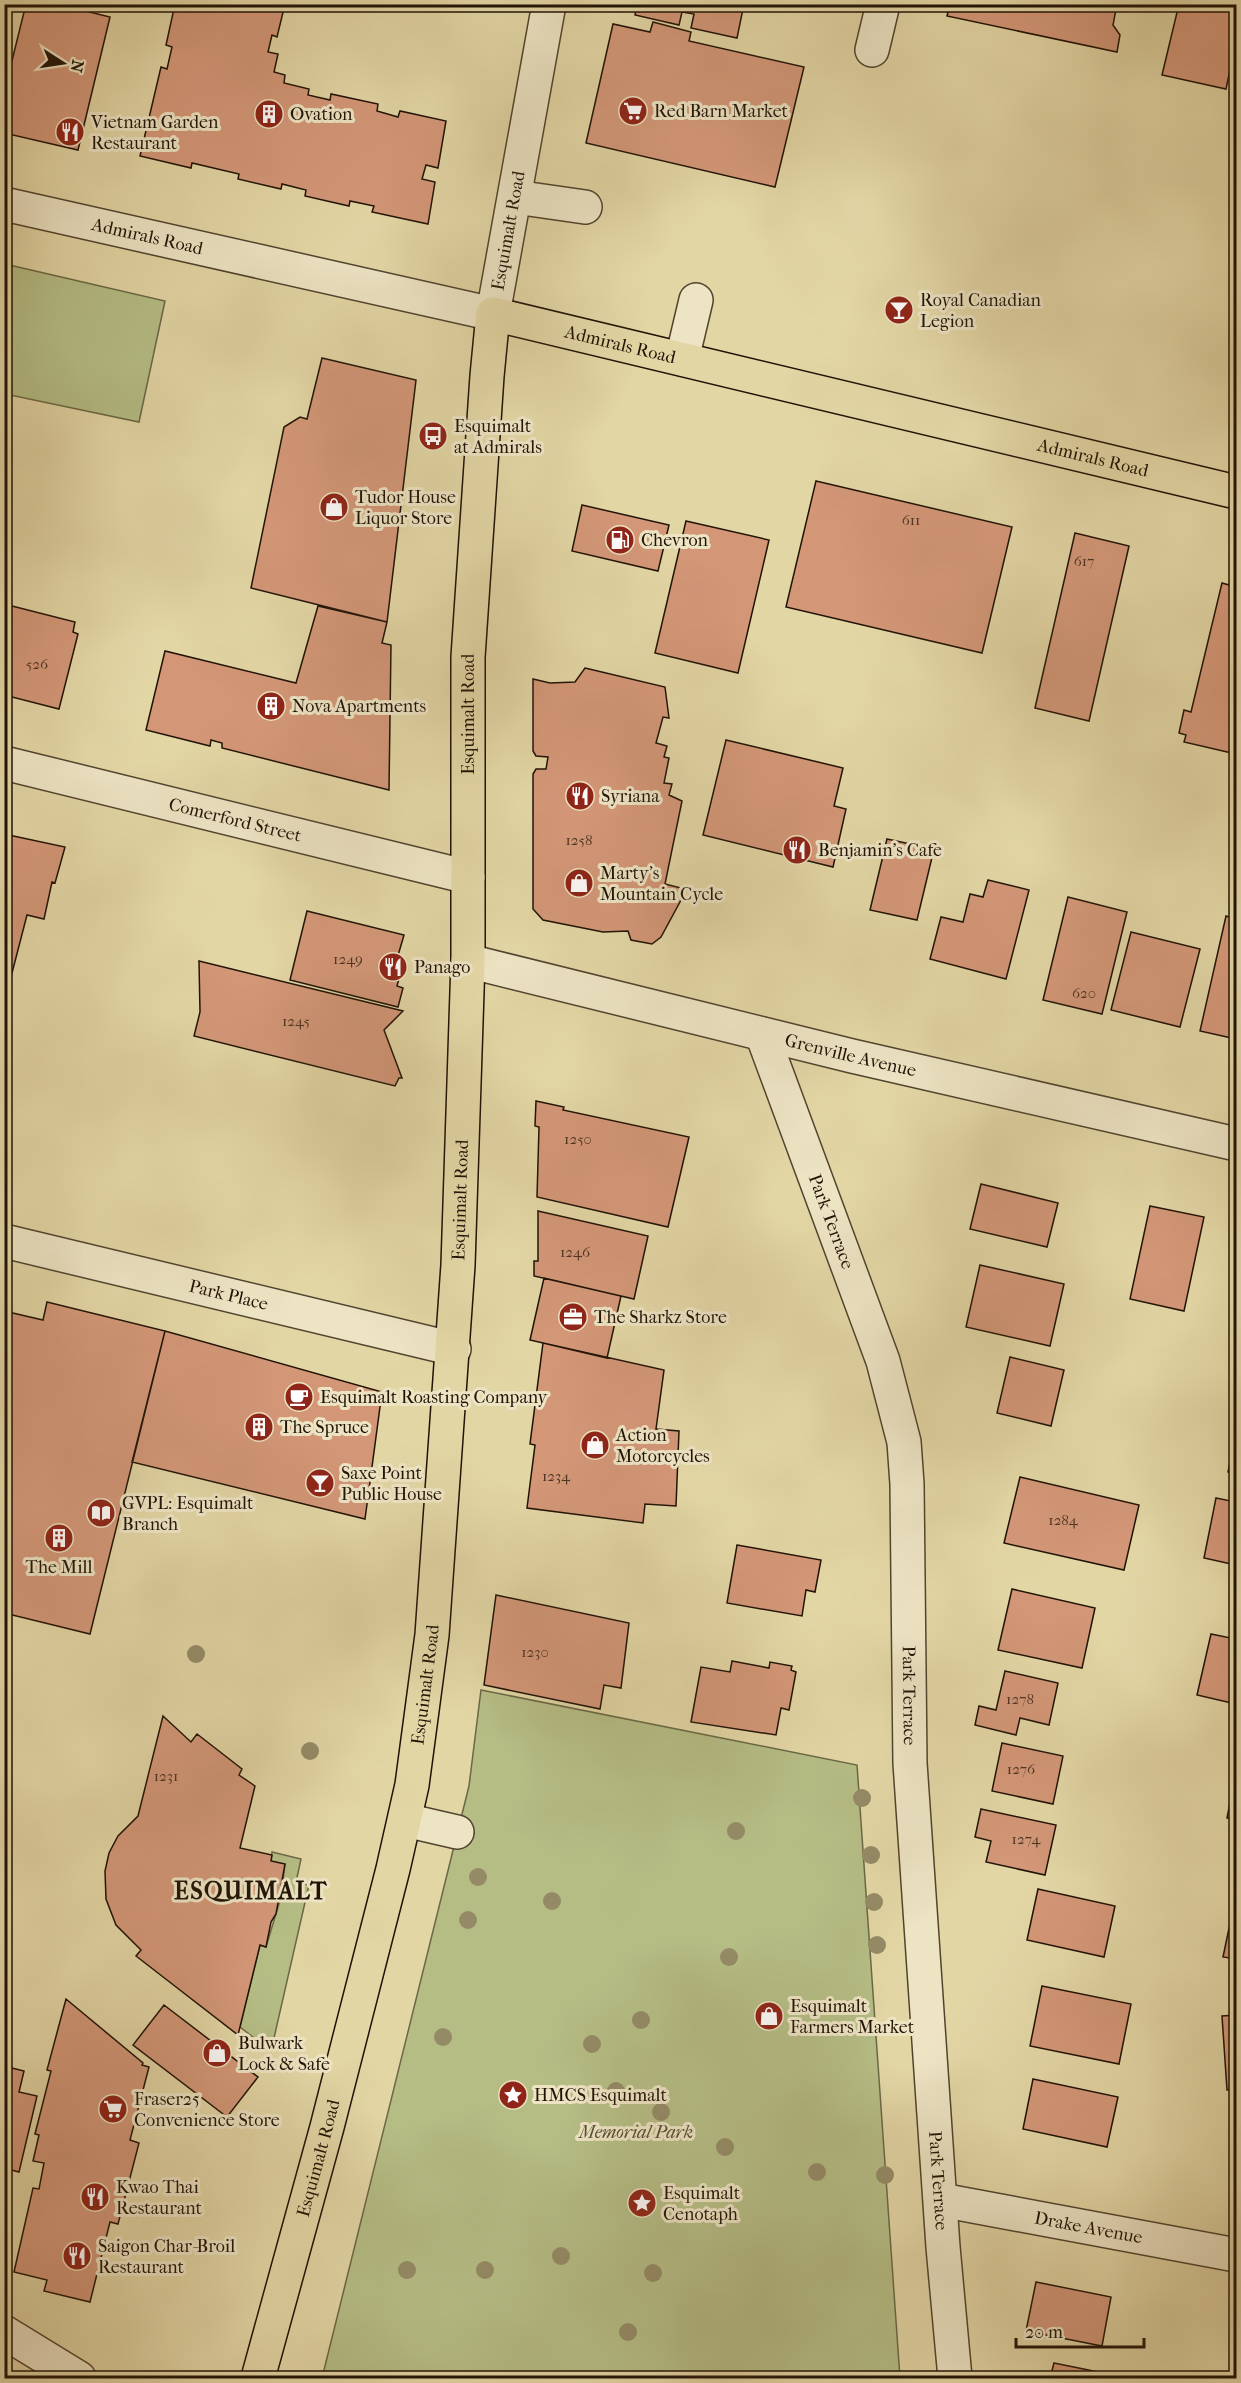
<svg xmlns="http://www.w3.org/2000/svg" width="1241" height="2383" viewBox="0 0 1241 2383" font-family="'IM FELL French Canon',serif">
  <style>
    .green { fill: #b5bd85; stroke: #6a6846; stroke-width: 1.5 }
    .building { fill: #d39778; stroke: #201306; stroke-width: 1.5 }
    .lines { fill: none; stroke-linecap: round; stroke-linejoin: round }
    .minor-casing { stroke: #51442e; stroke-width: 36 }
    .major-casing { stroke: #201306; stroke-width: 36 }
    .minor { stroke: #ede4c4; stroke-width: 33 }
    .major { stroke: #e3d6a5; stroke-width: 33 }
    .tree { fill: #948b66 }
    .labels { text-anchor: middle; stroke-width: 6; stroke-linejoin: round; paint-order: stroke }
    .number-label { font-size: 15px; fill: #4d3422 }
    .poi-label { font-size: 18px; fill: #201306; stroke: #ede4c4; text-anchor: start }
    .street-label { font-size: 18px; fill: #201306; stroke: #ede4c4 }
    .park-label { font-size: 18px; font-style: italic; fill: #544e32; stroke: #ede4c4 }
    .district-label { font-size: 24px; font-weight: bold; letter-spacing: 1.5px; fill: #201306; stroke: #ede4c4 }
  </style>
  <rect width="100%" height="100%" fill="#e3d6a5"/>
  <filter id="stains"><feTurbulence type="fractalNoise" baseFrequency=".00333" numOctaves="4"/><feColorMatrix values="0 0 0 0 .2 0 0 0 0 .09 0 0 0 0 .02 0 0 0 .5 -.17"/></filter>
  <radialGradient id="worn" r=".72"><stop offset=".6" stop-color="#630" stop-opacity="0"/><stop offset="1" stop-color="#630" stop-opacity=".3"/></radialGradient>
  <path class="green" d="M5 264 165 301 139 422 5 394Z
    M481 1690 857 1765 900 2378H322L469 1786Z
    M272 1852 301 1859 296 1882 309 1885 271 2051 240 2027 260 1945 266 1947 281 1897 285 1864 271 1861Z"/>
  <path class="building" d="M26 4H57L110 17 78 150 4 133V93Z
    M175 4H285L277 37 272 35 268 52 278 54 274 72 285 75 284 83 309 89 308 95 330 100 331 94 378 104 377 111 398 117 400 111 446 121 438 168 426 165 422 179 435 182 428 224 372 212 374 206 350 201 349 206 305 196 306 190 282 184 281 189 238 179 239 174 192 163 191 168 140 156 161 67 167 69 172 47 166 45Z
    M637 4H744L737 38 691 28 694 14 682 12 679 25 635 15Z
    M950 4H1117L1113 25 1120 35 1117 52 947 16Z
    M1179 4H1236V42L1226 89 1162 75Z
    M653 22 691 32 689 41 804 67 775 187 586 143 613 24 650 32Z
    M322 358 416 380 387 622 251 588 284 427 300 417 307 419Z
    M816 481 1012 527 982 653 786 607Z
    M582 505 669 525 658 571 572 551Z
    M686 521 769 540 738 673 655 653Z
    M1075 533 1129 546 1089 721 1035 708Z
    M1230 579 1236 581V754L1184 742 1186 735 1179 733 1184 710 1191 712 1222 583 1229 585Z
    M12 606 75 622 73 632 78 634 59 709 4 695V615L10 616Z
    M318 606 387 622 382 643 391 645 389 790 222 748V743L211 740 210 746 146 730 165 651 296 683Z
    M585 668 665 687 669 718 663 717 656 743 667 746 664 757 669 758 664 783 672 784 669 795 682 801 665 884 681 888V900L661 937 652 944 631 940 628 931 603 932 543 920 533 909V774L536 769H546L548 757 536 756 533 751V679L550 683 575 682Z
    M726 740 843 768 834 806 846 809 833 867 703 835Z
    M4 834 65 847 55 883 52 882 44 919 27 915 12 973 4 971Z
    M887 839 934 849 917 920 870 910Z
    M988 880 1029 890 1006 979 930 959 941 917 963 922 970 894 983 897Z
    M1068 897 1127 912 1102 1014 1043 1000Z
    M307 911 404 935 397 959 404 960 397 986 403 988 398 1007 290 980Z
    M1226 916 1236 919V1039L1200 1031Z
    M1131 932 1200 949 1180 1027 1111 1010Z
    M199 961 403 1011 384 1030 402 1078H399L395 1086 194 1036 200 1012Z
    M536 1101 564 1107 563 1110 689 1137 668 1227 537 1197 539 1127 535 1126Z
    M981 1184 1058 1203 1047 1247 970 1229Z
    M1150 1206 1204 1217 1184 1311 1130 1299Z
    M538 1211 648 1236 634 1299 534 1276V1261H538Z
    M980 1265 1064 1284 1050 1346 966 1327Z
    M544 1278 621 1296 607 1358 530 1340Z
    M47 1302 165 1331 90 1634 4 1613V1311L43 1320Z
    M165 1331 382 1392 365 1519 132 1462Z
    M543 1343 664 1370 656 1429 679 1431 676 1506 645 1504 643 1523 527 1508 535 1445 530 1444Z
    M1010 1357 1064 1370 1051 1426 997 1413Z
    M1236 1435V1474L1228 1472Z
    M1020 1477 1139 1505 1124 1570 1004 1543Z
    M1216 1498 1236 1502V1565L1204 1558Z
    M737 1545 821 1560 815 1592 806 1590 802 1616 727 1603Z
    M1012 1589 1095 1608 1082 1668 998 1650Z
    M496 1595 629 1623 621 1688 604 1685 600 1709 484 1685Z
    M1211 1634 1236 1639V1704L1197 1695Z
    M732 1661 769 1668 770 1662 792 1666 791 1670 796 1672 789 1710 781 1708 776 1735 691 1722 701 1667 730 1672Z
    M1005 1671 1058 1683 1049 1725 1020 1718 1016 1735 975 1725 979 1706 996 1710Z
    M163 1716 191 1742 197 1734 242 1769 239 1775 255 1786 240 1848 272 1855 271 1861 285 1864 276 1914 271 1922 266 1947 260 1945 238 2035 136 1956 141 1950 116 1925 106 1899 105 1871 109 1853 118 1836 138 1816Z
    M1002 1743 1063 1756 1053 1804 992 1791Z
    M1236 1773V1820L1227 1818Z
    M981 1809 1056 1825 1045 1875 986 1862 991 1841 975 1837Z
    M1038 1889 1115 1906 1104 1957 1027 1940Z
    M1236 1895V1959L1223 1957Z
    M1042 1986 1131 2004 1119 2064 1030 2046Z
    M66 1999 143 2063 142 2065 149 2067 130 2140 139 2143 118 2224 110 2222 90 2302 44 2291 47 2280 14 2272 33 2188 39 2189 44 2163 33 2161 39 2135 35 2134 51 2071 47 2070Z
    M164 2005 258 2077 227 2117 133 2045Z
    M1236 2015V2089L1227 2090 1222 2016Z
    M4 2066 24 2071 19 2092 37 2096 19 2172 4 2168Z
    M1033 2079 1118 2097 1107 2147 1023 2129Z
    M1036 2282 1111 2297 1102 2346 1026 2331Z
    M1054 2363 1128 2378H1050Z"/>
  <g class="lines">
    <g class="minor-casing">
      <g id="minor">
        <path d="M872 50 883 4"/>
        <path d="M515 197 585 207"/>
        <path id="s1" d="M4 204 493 314 549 4"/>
        <path d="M682 359 696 300"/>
        <path id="s2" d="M4 763 468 877"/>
        <path id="s3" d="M468 961 852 1056 1236 1144"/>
        <path id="s4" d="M762 1034 883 1361 904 1442 907 1484 910 1763 943 2247 955 2378"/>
        <path id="s5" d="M4 1241 454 1349"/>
        <path d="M405 1820 457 1832"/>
        <path id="s6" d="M941 2200 1236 2255"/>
        <path d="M4 2332 79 2378"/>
      </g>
    </g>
    <g class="major-casing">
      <g id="major">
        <path id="s7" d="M258 2378 327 2127 393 1869 412 1785 432 1635 458 1265 468 961V657L487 376 493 314 1236 492"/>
      </g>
    </g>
    <use href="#minor" class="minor"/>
    <use href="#major" class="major"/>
  </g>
  <g class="tree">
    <circle cx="196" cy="1654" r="9"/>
    <circle cx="310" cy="1751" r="9"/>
    <circle cx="862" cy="1798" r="9"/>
    <circle cx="736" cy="1831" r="9"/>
    <circle cx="871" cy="1855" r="9"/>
    <circle cx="478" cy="1877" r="9"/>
    <circle cx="552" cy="1901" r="9"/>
    <circle cx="874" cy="1902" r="9"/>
    <circle cx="468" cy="1920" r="9"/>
    <circle cx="877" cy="1945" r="9"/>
    <circle cx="729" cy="1957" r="9"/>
    <circle cx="641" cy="2020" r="9"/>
    <circle cx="443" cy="2037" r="9"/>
    <circle cx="592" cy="2044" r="9"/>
    <circle cx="616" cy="2091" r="9"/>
    <circle cx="661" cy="2112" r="9"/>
    <circle cx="725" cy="2147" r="9"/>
    <circle cx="817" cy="2172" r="9"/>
    <circle cx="885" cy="2175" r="9"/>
    <circle cx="561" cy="2256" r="9"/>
    <circle cx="407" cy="2270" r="9"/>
    <circle cx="485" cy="2270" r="9"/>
    <circle cx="653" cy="2273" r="9"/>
    <circle cx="628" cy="2332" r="9"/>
  </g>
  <defs>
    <g id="supermarket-disc" transform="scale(1.5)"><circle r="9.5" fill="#8f2418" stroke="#ede4c4"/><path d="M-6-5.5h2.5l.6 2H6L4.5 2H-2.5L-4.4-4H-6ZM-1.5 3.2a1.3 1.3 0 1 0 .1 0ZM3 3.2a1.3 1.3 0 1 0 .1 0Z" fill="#fff"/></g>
    <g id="building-disc" transform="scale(1.5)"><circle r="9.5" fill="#8f2418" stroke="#ede4c4"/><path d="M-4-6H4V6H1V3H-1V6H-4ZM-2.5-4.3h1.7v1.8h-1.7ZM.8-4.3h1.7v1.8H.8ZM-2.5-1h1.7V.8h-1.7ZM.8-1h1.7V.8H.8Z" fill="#fff"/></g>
    <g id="restaurant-disc" transform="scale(1.5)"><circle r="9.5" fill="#8f2418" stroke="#ede4c4"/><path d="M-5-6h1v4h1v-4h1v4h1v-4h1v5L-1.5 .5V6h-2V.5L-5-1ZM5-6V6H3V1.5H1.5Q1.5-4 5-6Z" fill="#fff"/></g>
    <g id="bar-disc" transform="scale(1.5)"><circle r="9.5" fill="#8f2418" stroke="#ede4c4"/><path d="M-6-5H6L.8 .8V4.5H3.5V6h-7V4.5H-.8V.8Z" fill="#fff"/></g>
    <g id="bus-disc" transform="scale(1.5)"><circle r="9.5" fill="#8f2418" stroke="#ede4c4"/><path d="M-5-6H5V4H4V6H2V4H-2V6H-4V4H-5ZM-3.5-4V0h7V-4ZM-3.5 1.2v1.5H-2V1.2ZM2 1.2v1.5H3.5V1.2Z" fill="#fff"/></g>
    <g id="shop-disc" transform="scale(1.5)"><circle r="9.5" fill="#8f2418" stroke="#ede4c4"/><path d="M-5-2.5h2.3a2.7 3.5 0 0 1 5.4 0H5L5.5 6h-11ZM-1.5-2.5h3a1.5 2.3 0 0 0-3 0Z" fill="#fff"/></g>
    <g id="fuel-disc" transform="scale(1.5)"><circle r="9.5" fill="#8f2418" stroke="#ede4c4"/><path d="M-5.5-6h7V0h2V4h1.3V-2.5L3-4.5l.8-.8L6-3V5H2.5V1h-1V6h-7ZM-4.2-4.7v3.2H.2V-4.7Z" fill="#fff"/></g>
    <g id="office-disc" transform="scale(1.5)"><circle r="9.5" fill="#8f2418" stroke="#ede4c4"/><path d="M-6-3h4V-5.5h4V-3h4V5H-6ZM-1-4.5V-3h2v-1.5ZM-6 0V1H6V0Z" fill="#fff"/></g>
    <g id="cafe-disc" transform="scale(1.5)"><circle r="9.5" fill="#8f2418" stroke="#ede4c4"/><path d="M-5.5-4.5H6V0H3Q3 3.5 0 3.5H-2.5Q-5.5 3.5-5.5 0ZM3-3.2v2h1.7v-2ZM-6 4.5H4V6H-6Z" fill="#fff"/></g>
    <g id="library-disc" transform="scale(1.5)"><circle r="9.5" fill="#8f2418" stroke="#ede4c4"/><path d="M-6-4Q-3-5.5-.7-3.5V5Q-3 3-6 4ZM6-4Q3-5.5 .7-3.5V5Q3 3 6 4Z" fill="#fff"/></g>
    <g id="sight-disc" transform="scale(1.5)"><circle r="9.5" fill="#8f2418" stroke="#ede4c4"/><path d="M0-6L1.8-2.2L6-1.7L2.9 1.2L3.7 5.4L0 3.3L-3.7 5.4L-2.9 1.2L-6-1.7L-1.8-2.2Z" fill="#fff"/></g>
  </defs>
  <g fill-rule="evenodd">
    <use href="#supermarket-disc" x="633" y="111"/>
    <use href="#building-disc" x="269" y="114"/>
    <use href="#restaurant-disc" x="70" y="132"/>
    <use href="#bar-disc" x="899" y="310"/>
    <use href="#bus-disc" x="433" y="436"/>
    <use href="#shop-disc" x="334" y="507"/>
    <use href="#fuel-disc" x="620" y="540"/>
    <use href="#building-disc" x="271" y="706"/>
    <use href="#restaurant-disc" x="580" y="796"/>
    <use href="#restaurant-disc" x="797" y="850"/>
    <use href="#shop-disc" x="579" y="883"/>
    <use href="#restaurant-disc" x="393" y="967"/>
    <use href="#office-disc" x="573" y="1317"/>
    <use href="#cafe-disc" x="299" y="1397"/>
    <use href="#building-disc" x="259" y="1427"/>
    <use href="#shop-disc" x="595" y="1445"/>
    <use href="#bar-disc" x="320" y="1483"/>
    <use href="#library-disc" x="101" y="1513"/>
    <use href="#building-disc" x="59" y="1538"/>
    <use href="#shop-disc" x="769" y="2016"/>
    <use href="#shop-disc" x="217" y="2053"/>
    <use href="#sight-disc" x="513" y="2095"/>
    <use href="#supermarket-disc" x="113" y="2109"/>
    <use href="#restaurant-disc" x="95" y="2197"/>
    <use href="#sight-disc" x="642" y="2203"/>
    <use href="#restaurant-disc" x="77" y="2256"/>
  </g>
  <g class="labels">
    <g class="number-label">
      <text x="911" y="525">611</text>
      <text x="1084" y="566">617</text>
      <text x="37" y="669">526</text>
      <text x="579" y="845">1258</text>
      <text x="348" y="964">1249</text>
      <text x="1084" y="998">620</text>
      <text x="296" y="1026">1245</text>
      <text x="578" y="1144">1250</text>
      <text x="575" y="1257">1246</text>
      <text x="556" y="1481">1234</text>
      <text x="1063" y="1525">1284</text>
      <text x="535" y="1657">1230</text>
      <text x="1020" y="1704">1278</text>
      <text x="1021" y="1774">1276</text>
      <text x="166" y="1781">1231</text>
      <text x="1026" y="1844">1274</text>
    </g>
    <g class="poi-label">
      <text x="654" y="117">Red Barn Market</text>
      <text x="290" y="120">Ovation</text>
      <text x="91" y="128">Vietnam Garden<tspan x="91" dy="21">Restaurant</tspan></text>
      <text x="920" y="306">Royal Canadian<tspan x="920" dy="21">Legion</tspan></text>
      <text x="454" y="432">Esquimalt<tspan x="454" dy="21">at Admirals</tspan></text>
      <text x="355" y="503">Tudor House<tspan x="355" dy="21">Liquor Store</tspan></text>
      <text x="641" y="546">Chevron</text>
      <text x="292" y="712">Nova Apartments</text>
      <text x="601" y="802">Syriana</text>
      <text x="818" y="856">Benjamin's Cafe</text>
      <text x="600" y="879">Marty's<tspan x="600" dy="21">Mountain Cycle</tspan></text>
      <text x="414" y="973">Panago</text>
      <text x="594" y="1323">The Sharkz Store</text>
      <text x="320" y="1403">Esquimalt Roasting Company</text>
      <text x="280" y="1433">The Spruce</text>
      <text x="616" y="1441">Action<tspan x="616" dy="21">Motorcycles</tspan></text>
      <text x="341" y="1479">Saxe Point<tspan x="341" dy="21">Public House</tspan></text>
      <text x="122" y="1509">GVPL: Esquimalt<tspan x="122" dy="21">Branch</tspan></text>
      <text x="59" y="1573" text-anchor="middle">The Mill</text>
      <text x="790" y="2012">Esquimalt<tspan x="790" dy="21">Farmers Market</tspan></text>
      <text x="238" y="2049">Bulwark<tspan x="238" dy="21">Lock &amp; Safe</tspan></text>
      <text x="534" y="2101">HMCS Esquimalt</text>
      <text x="134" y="2105">Fraser25<tspan x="134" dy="21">Convenience Store</tspan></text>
      <text x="116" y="2193">Kwao Thai<tspan x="116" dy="21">Restaurant</tspan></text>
      <text x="663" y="2199">Esquimalt<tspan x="663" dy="21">Cenotaph</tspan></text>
      <text x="98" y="2252">Saigon Char-Broil<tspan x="98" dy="21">Restaurant</tspan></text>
    </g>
    <g class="street-label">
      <text dy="6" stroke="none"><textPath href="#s1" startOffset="586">Esquimalt Road</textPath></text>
      <text dy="6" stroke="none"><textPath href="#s1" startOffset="147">Admirals Road</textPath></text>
      <text dy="6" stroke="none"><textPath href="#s7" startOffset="2218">Admirals Road</textPath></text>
      <text dy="6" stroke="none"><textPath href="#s7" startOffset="2704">Admirals Road</textPath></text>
      <text dy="6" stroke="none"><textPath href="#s7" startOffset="1686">Esquimalt Road</textPath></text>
      <text dy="6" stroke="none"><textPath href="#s2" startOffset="238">Comerford Street</textPath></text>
      <text dy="6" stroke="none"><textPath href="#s3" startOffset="394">Grenville Avenue</textPath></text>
      <text dy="6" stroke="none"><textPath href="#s7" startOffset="1200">Esquimalt Road</textPath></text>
      <text dy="6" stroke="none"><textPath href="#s4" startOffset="200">Park Terrace</textPath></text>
      <text dy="6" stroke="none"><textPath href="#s5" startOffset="231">Park Place</textPath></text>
      <text dy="6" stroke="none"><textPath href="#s7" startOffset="714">Esquimalt Road</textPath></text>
      <text dy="6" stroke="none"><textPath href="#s4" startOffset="686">Park Terrace</textPath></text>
      <text dy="6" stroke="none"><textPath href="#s7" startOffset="228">Esquimalt Road</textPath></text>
      <text dy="6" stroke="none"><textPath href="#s4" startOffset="1172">Park Terrace</textPath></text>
      <text dy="6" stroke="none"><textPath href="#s6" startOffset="150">Drake Avenue</textPath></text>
    </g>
    <g class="park-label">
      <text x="636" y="2138">Memorial Park</text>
    </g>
    <g class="district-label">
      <text x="251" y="1899">ESQUIMALT</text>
    </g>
  </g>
  <rect width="1241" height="2383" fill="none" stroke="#e3d6a5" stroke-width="24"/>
  <rect x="6" y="6" width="1229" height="2371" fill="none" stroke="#201306" stroke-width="3"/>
  <rect x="12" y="12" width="1217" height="2359" fill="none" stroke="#201306" stroke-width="1.5"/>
  <g transform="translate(63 63) rotate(102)" stroke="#ede4c4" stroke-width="4.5" paint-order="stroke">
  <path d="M0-4.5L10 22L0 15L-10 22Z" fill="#201306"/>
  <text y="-9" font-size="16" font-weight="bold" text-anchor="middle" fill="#201306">N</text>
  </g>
  <path d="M1016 2338v9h128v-9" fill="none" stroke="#201306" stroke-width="3"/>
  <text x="1025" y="2338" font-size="18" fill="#201306" stroke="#ede4c4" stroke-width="4.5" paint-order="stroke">20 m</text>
  <rect width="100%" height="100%" filter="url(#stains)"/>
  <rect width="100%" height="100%" fill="url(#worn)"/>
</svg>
